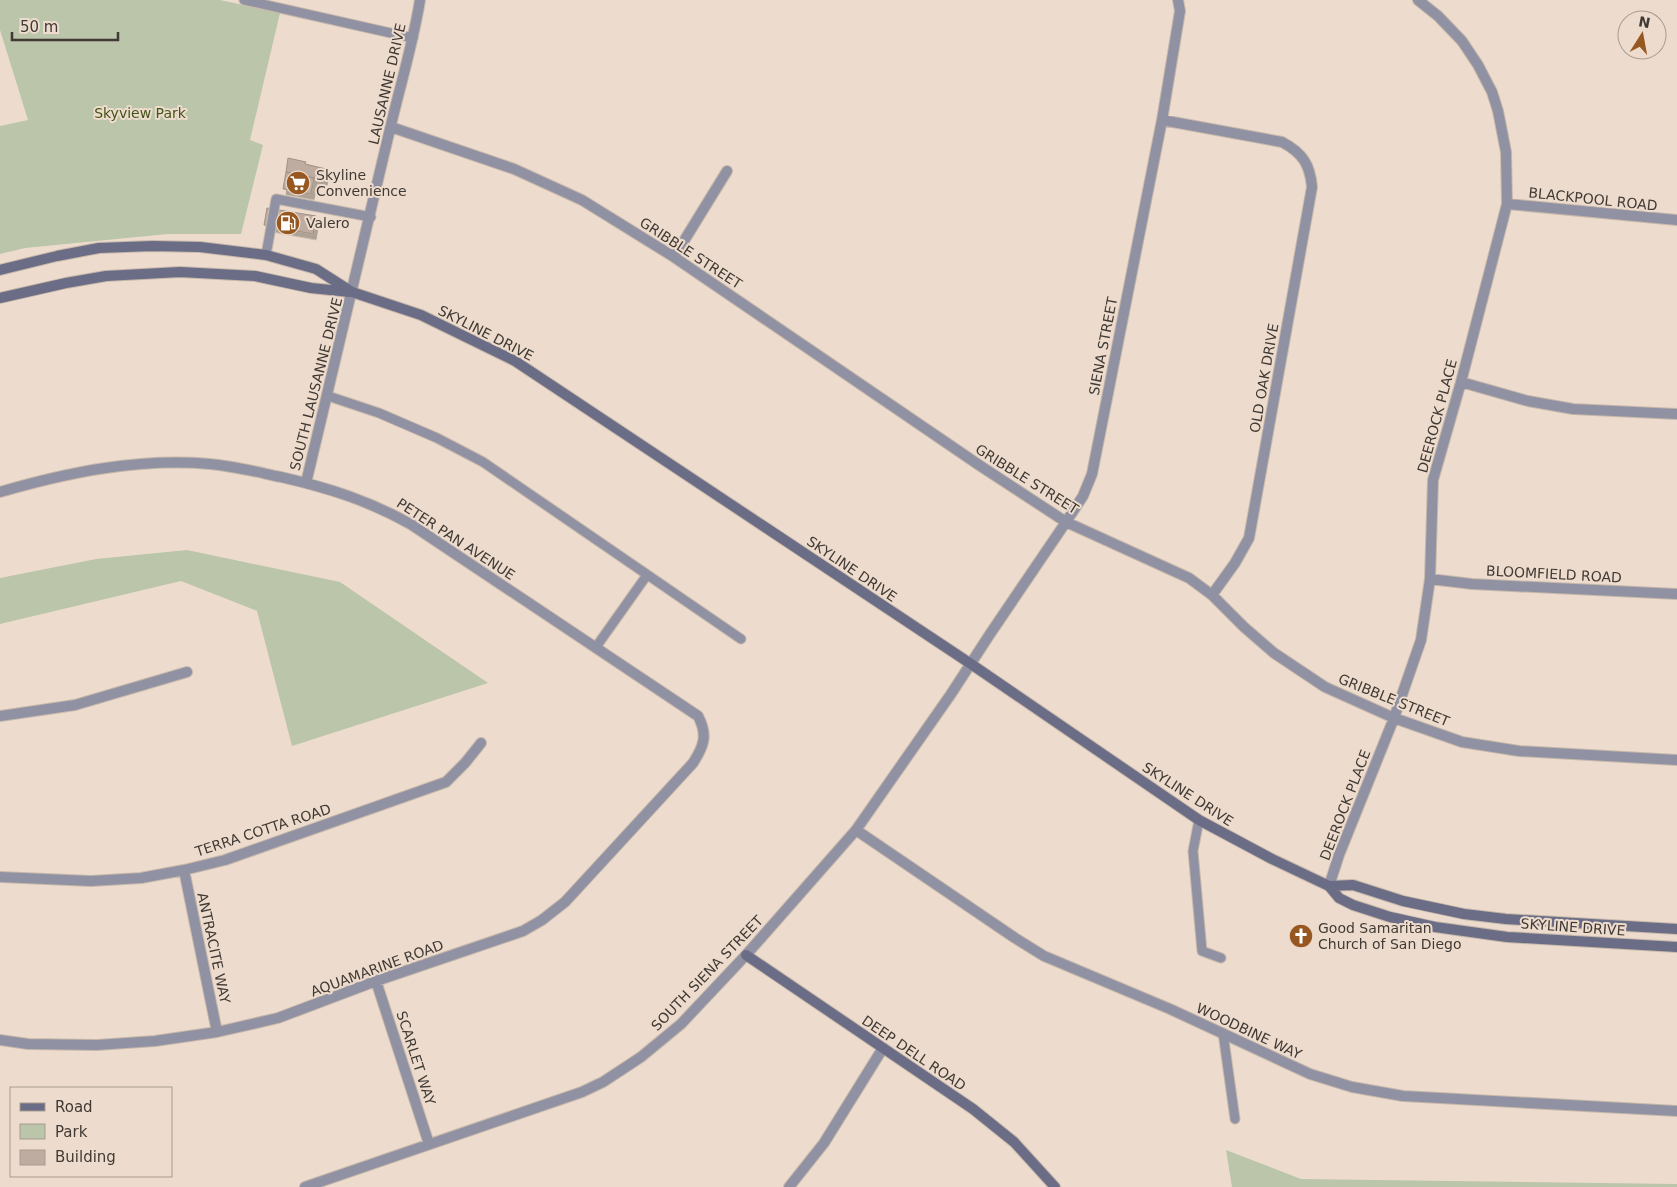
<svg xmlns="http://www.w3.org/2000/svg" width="1677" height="1187" viewBox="0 0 1677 1187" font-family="'DejaVu Sans',sans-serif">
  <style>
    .green { fill: #bbc5a9 }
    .building { fill: #bdac9f; stroke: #a19184; filter: url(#shadow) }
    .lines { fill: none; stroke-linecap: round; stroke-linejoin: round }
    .lane-casing { stroke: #c7b8ab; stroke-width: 11 }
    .street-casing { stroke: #c7b8ab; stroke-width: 12 }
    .secondary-casing { stroke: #c7b8ab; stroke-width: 12 }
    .lane { stroke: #9092a3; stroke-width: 9 }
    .street { stroke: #9092a3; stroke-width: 10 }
    .secondary { stroke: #6a6d85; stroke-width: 10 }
    .labels { text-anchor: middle; stroke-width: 4; stroke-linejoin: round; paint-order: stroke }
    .street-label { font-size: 14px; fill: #413a34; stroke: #eddccd }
    .park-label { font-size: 14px; fill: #425317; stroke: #eddccd }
    .poi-label { font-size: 14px; fill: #413a34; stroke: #eddccd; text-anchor: start }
  </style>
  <defs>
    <filter id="shadow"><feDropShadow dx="3" dy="5.5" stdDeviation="0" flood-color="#0004"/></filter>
  </defs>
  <rect width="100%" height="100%" fill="#eddccd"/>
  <path class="green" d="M0 0H220L280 13 250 140 263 145 241 234H168L25 248 0 254V126L28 120 0 30Z
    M187 550 340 582 488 683 292 746 257 611 181 581 0 624V578L96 559Z
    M1226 1150 1301 1179 1677 1184V1187H1232Z"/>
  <path class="building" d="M288 158 306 162 305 164 326 169 324 180 286 172Z
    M286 172 314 178 311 194 283 189Z
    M267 208 316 216 313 234 264 225Z"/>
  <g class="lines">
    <g class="lane-casing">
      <path id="lane" d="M244 0 413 38
        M266 255 276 199 371 217
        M328 396 379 413 437 438 483 462 741 639
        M596 647 647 575
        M1199 820 1193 851 1202 951 1221 958
        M1223 1033 1235 1119"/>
    </g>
    <g class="street-casing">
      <path id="street" d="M1162 120 1282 142C1303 153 1310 165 1312 187L1249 538 1235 563 1212 595
        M391 127 514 169 582 200 674 257 979 465 1066 522 1189 578 1212 595 1244 627 1274 653 1325 687 1394 718 1462 742 1519 751 1677 760
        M1507 204 1677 220
        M674 257 727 171
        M1461 382 1528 401 1573 409 1677 414
        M306 483C335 365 363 247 390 129 400 86 413 44 420 0
        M0 492C69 472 138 458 210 464 233 466 257 472 281 477 329 488 370 501 412 525L698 716C708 735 704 746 693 763L565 902 542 920 523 931 376 981 278 1018 217 1032 155 1041 97 1045 28 1044 0 1040
        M1430 579 1472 584 1677 594
        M0 716 75 705 187 672
        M856 830 1015 938 1044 956 1170 1009 1310 1074 1352 1087 1403 1096 1677 1111
        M184 870 217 1032
        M0 877 91 881 141 878 184 870 225 860 446 782 465 763 481 743
        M1329 886 1339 855 1394 718 1421 640 1430 579 1433 480 1461 382 1507 204 1506 152 1498 111 1492 92 1478 65 1462 41 1438 16 1418 0
        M376 981 429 1144
        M305 1187 582 1092 603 1082 641 1057 681 1024 746 955 856 830 951 694 990 634 1066 522 1083 496 1092 474 1162 120 1180 11 1178 0
        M789 1187 824 1143 883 1048"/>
    </g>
    <g class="secondary-casing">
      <path id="secondary" d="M0 270 57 256 99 248 152 246 200 247 266 255 316 269 352 292 421 315 515 361 971 664 1199 820 1272 859 1329 886 1353 885 1403 901 1464 914 1506 919 1677 929
        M0 298 66 283 106 276 180 272 255 276 311 288 350 292
        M1329 886 1339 898 1353 905 1390 917 1435 927 1507 937 1677 947
        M746 955 973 1109 1014 1142 1055 1187"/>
    </g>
    <use href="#lane" class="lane"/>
    <use href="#street" class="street"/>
    <use href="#secondary" class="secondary"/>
  </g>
  <defs>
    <g id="supermarket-disc" transform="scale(1.25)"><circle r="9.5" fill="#975720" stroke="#eddccd"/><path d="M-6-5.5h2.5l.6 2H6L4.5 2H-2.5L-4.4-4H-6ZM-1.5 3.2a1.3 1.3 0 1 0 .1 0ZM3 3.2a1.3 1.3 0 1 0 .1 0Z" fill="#fff"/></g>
    <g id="fuel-disc" transform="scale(1.25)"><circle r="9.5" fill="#975720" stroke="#eddccd"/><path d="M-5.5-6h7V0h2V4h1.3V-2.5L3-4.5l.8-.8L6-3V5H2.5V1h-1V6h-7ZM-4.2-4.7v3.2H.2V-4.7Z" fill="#fff"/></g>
    <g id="church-disc" transform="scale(1.25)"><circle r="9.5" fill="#975720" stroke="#eddccd"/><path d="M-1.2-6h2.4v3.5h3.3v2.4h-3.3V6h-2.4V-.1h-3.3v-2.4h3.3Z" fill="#fff"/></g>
  </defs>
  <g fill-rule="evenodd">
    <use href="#supermarket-disc" x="298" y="183"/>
    <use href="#fuel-disc" x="288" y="223"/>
    <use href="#church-disc" x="1301" y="936"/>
  </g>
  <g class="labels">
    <g class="street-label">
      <text transform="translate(387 84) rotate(-77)" y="5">LAUSANNE DRIVE</text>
      <text transform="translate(1593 199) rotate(6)" y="5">BLACKPOOL ROAD</text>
      <text transform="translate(691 253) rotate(33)" y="5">GRIBBLE STREET</text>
      <text transform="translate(486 333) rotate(27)" y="5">SKYLINE DRIVE</text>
      <text transform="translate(1103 346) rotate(-79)" y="5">SIENA STREET</text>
      <text transform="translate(1264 378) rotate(-80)" y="5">OLD OAK DRIVE</text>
      <text transform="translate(316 384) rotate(-76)" y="5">SOUTH LAUSANNE DRIVE</text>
      <text transform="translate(1437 416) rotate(-75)" y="5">DEEROCK PLACE</text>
      <text transform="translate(1027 479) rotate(32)" y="5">GRIBBLE STREET</text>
      <text transform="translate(456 539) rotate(33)" y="5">PETER PAN AVENUE</text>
      <text transform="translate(852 569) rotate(34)" y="5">SKYLINE DRIVE</text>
      <text transform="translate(1554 574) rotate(3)" y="5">BLOOMFIELD ROAD</text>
      <text transform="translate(1394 700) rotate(22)" y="5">GRIBBLE STREET</text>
      <text transform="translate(1188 794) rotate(33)" y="5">SKYLINE DRIVE</text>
      <text transform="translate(1345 805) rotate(-69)" y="5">DEEROCK PLACE</text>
      <text transform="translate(263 830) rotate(-18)" y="5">TERRA COTTA ROAD</text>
      <text transform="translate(1573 927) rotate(4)" y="5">SKYLINE DRIVE</text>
      <text transform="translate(214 948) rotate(78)" y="5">ANTRACITE WAY</text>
      <text transform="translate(377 968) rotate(-20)" y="5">AQUAMARINE ROAD</text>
      <text transform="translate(707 973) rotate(-46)" y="5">SOUTH SIENA STREET</text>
      <text transform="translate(1249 1031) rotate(25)" y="5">WOODBINE WAY</text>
      <text transform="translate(914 1053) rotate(34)" y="5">DEEP DELL ROAD</text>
      <text transform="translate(416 1058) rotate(72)" y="5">SCARLET WAY</text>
    </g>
    <g class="park-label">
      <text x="140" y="118">Skyview Park</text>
    </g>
    <g class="poi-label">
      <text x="316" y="180">Skyline<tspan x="316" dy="16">Convenience</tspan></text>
      <text x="306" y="228">Valero</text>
      <text x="1318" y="933">Good Samaritan<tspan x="1318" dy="16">Church of San Diego</tspan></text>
    </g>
  </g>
  <rect x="10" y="1087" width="162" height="90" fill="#eddccd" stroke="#a89b90"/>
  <rect x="20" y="1103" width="25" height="8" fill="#6a6d85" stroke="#a89b90"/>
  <text x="55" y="1112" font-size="15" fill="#413a34">Road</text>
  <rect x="20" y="1124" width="25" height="15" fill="#bbc5a9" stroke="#a89b90"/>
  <text x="55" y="1137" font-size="15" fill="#413a34">Park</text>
  <rect x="20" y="1150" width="25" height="15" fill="#bdac9f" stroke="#a89b90"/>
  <text x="55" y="1162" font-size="15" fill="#413a34">Building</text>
  <g transform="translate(1642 35) rotate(11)"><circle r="24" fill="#eddccd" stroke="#a89b90"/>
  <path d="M0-4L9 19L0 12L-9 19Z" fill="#975720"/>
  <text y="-8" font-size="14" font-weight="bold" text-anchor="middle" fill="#413a34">N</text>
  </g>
  <path d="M12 32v8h106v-8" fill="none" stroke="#413a34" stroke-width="2.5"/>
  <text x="20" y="32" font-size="15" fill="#413a34" stroke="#eddccd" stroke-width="4" paint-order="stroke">50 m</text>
</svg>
